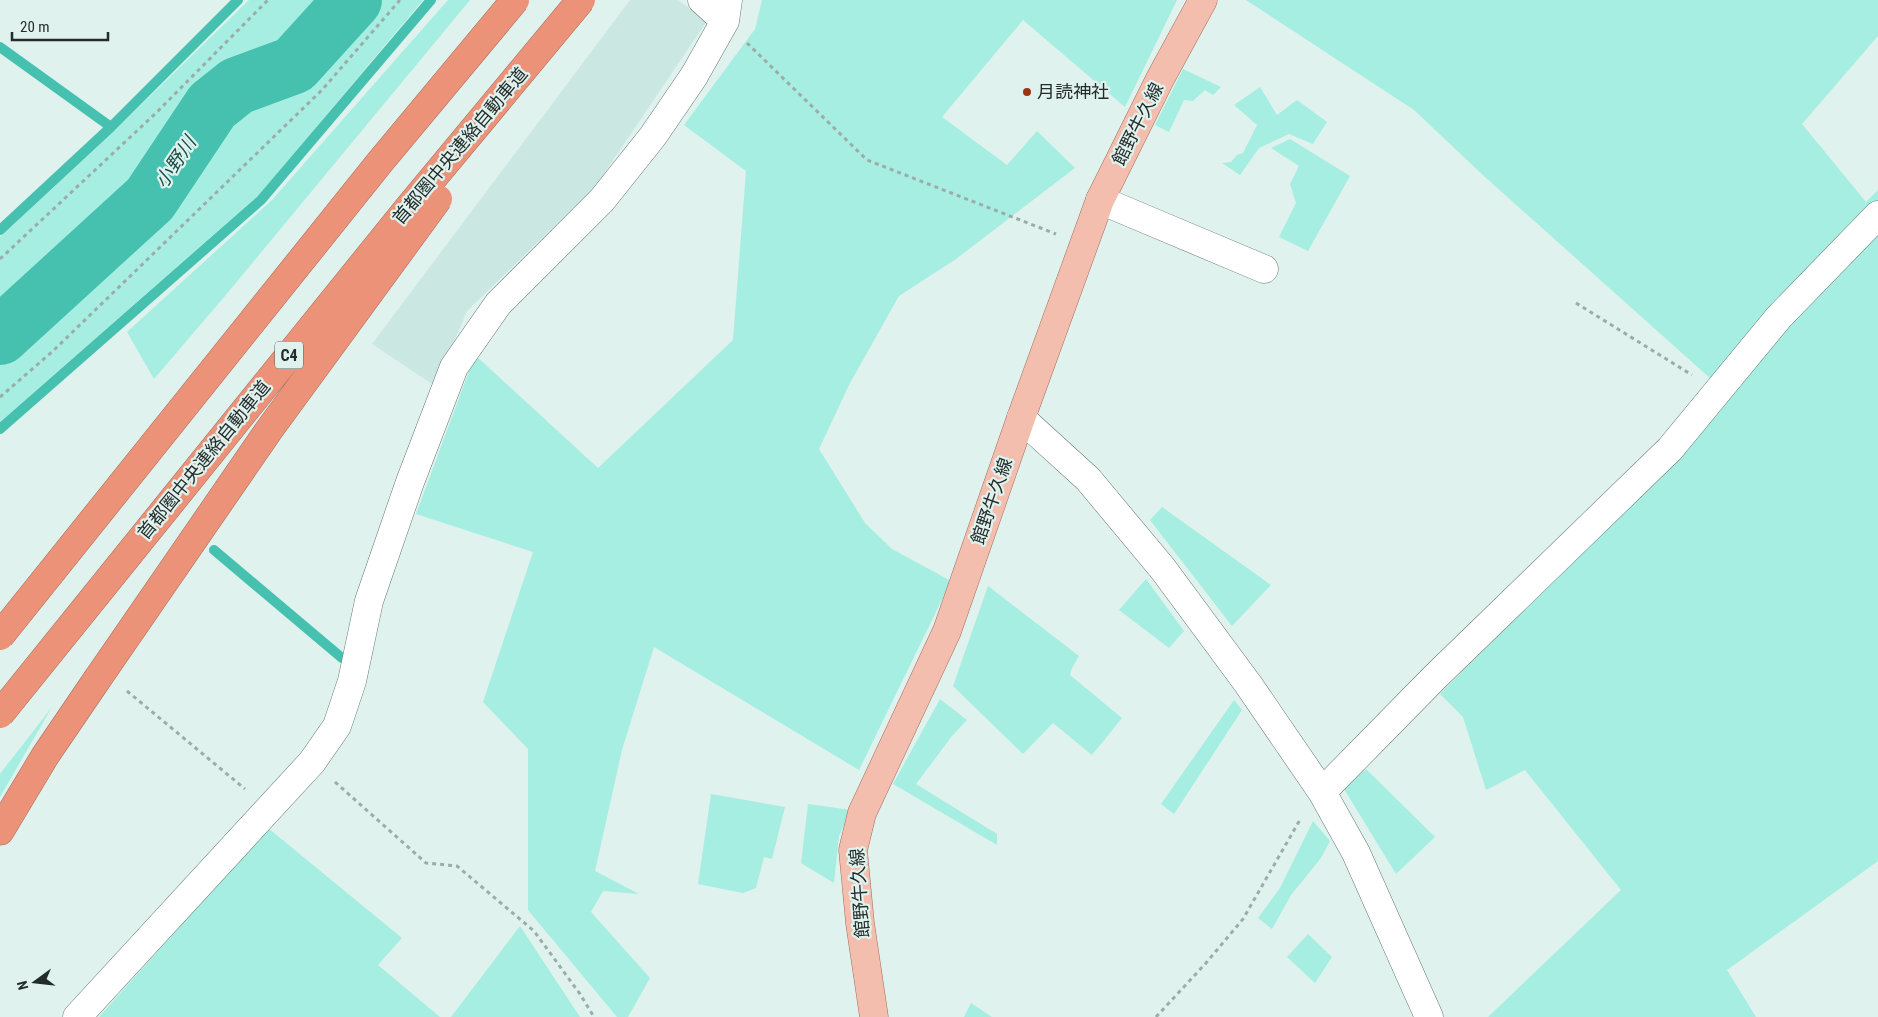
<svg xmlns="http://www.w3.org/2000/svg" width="1878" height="1017" viewBox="0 0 1878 1017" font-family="'Roboto Condensed','Noto Sans JP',sans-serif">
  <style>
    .built { fill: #cbe7e1 }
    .green { fill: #a6eee1 }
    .water { fill: #46c1b0 }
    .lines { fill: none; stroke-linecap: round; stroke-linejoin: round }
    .stream { stroke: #46c1b0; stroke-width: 10 }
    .river { stroke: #46c1b0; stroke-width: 58 }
    .minor-casing { stroke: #657773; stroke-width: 29 }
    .major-casing { stroke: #a56e5d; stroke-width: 29 }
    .highway-casing { stroke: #a56e5d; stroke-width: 29 }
    .path { stroke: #9daca9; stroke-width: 3; stroke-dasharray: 4 4; stroke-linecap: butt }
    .minor { stroke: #fff; stroke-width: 28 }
    .major { stroke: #f3beae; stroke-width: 28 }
    .highway { stroke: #eb9278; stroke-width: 28 }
    .highway-bridge-casing { stroke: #a56e5d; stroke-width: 29; stroke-linecap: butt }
    .highway-bridge { stroke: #eb9278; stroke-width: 28 }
    .poi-dot { fill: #9b3414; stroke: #dff2ee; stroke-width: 2 }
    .labels { text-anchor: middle; stroke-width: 4.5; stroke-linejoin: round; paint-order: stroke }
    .shield { fill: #dff2ee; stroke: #5c6765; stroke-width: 1 }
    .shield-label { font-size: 16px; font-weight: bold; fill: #242c2a }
    .poi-label { font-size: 18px; fill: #242c2a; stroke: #dff2ee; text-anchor: start }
    .street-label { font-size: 18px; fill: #242c2a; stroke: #dff2ee }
    .water-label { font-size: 19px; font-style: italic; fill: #1a4e46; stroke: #dff2ee }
  </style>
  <rect width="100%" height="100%" fill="#dff2ee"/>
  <path class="built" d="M630 0H678L707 21 595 187 467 311 435 386 372 344Z"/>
  <path class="green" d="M249 0H343L292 57 234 82 208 98 148 187 94 241 61 252 0 304V237L111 134Z
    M364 0H423L260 194 0 422V356L33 327 157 202 224 105 254 89 299 72Z
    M448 0H470L225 296 154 379 127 332 272 200Z
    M762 0H1177L1125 107 1023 20 942 117 1007 165 1037 131 1075 168 956 259 899 296 850 383 819 449 865 523 892 549 951 581 859 770 654 647 622 750 595 871 639 894 603 891 591 912 650 978 628 1017H617L528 910V749L483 702 533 552 416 514 475 355 598 468 733 340 746 171 684 125 755 29Z
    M1246 0H1878V36L1802 124 1866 202 1878 190V861L1727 970 1756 1017H1488L1621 890 1525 770 1486 790 1463 717 1440 694 1721 411 1711 379 1485 177 1414 110Z
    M1183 69 1221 87 1213 95 1205 90 1193 101 1184 100 1169 132 1155 125Z
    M1260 87 1277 115 1297 100 1327 122 1313 144 1289 134 1259 148 1240 175 1222 163 1231 162 1237 155 1243 153 1257 125 1234 105Z
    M1290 139 1350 176 1308 251 1279 237 1296 203 1290 184 1299 166 1271 148Z
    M1162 507 1271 585 1232 626 1150 520Z
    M1146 579 1184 631 1169 648 1119 610Z
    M988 586 1079 656 1072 668 1070 675 1122 718 1092 755 1053 723 1023 754 953 686Z
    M940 699 967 720 952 736 916 784 997 834V845L893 784Z
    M1234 700 1242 710 1174 814 1161 804Z
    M52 707 0 797V774Z
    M1366 769 1435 837 1396 874 1344 789Z
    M711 794 785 807 772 859 764 857 756 888 743 893 698 884Z
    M808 804 851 810 839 836 834 883 801 863Z
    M1313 821 1330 841 1321 858 1291 895 1272 929 1258 918 1280 888Z
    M268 828 402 938 378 965 440 1017H99Z
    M520 926 580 1017H451Z
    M1308 934 1332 957 1315 983 1287 957Z
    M971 1003 992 1017H964Z"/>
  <path class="water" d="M343 0H364L299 72 254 89 234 82 292 57Z"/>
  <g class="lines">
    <path class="stream" d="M0 47 111 127
      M0 230 111 127 238 0
      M0 429 261 200 431 0
      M214 550 342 658"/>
    <path class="river" d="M0 336 150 199 212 106 237 86 294 65 353 0"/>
    <g class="minor-casing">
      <path id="minor" d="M702 0 725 21
        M1100 200 1264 269
        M1021 418 1088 479 1163 569 1248 684 1322 792 1356 853 1429 1017
        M1322 792 1435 677 1670 449 1779 317 1878 215
        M77 1017 312 762 337 726 352 681 369 601 410 482 454 367 498 304 602 200 653 136 694 76 725 21 728 0"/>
    </g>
    <g class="major-casing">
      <path id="major" d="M874 1017 860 923 853 850 862 813 947 631 1021 418 1100 200 1160 79 1203 0"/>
    </g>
    <g class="highway-casing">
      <path id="highway" d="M0 831 45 756 96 681"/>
    </g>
    <path class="path" d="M747 43 867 160 1056 234
      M0 259 156 113 268 0
      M1576 303 1692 375
      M0 397 53 351 322 90 400 0
      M127 691 245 789
      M335 782 426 863 457 866 534 931 580 994 594 1017
      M1156 1017 1206 963 1243 919 1301 818"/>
    <use href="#minor" class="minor"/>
    <use href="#major" class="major"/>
    <use href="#highway" class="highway"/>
    <g class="highway-bridge-casing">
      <path id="highway-bridge" d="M0 636 380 162 515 0
        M96 681 269 430 438 199
        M0 714 409 207 581 0"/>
    </g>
    <use href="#highway-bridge" class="highway-bridge"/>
  </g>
  <circle class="poi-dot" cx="1027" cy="92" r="5"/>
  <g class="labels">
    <rect class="shield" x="275" y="341.5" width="28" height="27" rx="4"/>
    <g class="shield-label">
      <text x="289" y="361">C4</text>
    </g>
    <g class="poi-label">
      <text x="1037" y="98">月読神社</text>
    </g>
    <g class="street-label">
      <text transform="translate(1138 124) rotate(-63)" y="6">館野牛久線</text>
      <text transform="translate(460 146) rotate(-50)" y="6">首都圏中央連絡自動車道</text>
      <text transform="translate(204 460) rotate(-51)" y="6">首都圏中央連絡自動車道</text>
      <text transform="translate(992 501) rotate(-71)" y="6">館野牛久線</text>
      <text transform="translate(860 893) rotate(-94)" y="6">館野牛久線</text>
    </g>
    <g class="water-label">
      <text transform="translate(175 162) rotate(-56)" y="7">小野川</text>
    </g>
  </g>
  <g transform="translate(35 982) rotate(255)" stroke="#dff2ee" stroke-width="4" paint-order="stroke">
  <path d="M0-4L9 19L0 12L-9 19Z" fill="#242c2a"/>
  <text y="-8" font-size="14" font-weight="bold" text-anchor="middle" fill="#242c2a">N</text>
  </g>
  <path d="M12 32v8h96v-8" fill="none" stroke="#242c2a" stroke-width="2.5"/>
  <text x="20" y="32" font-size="15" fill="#242c2a" stroke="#dff2ee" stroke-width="4" paint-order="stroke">20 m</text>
</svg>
